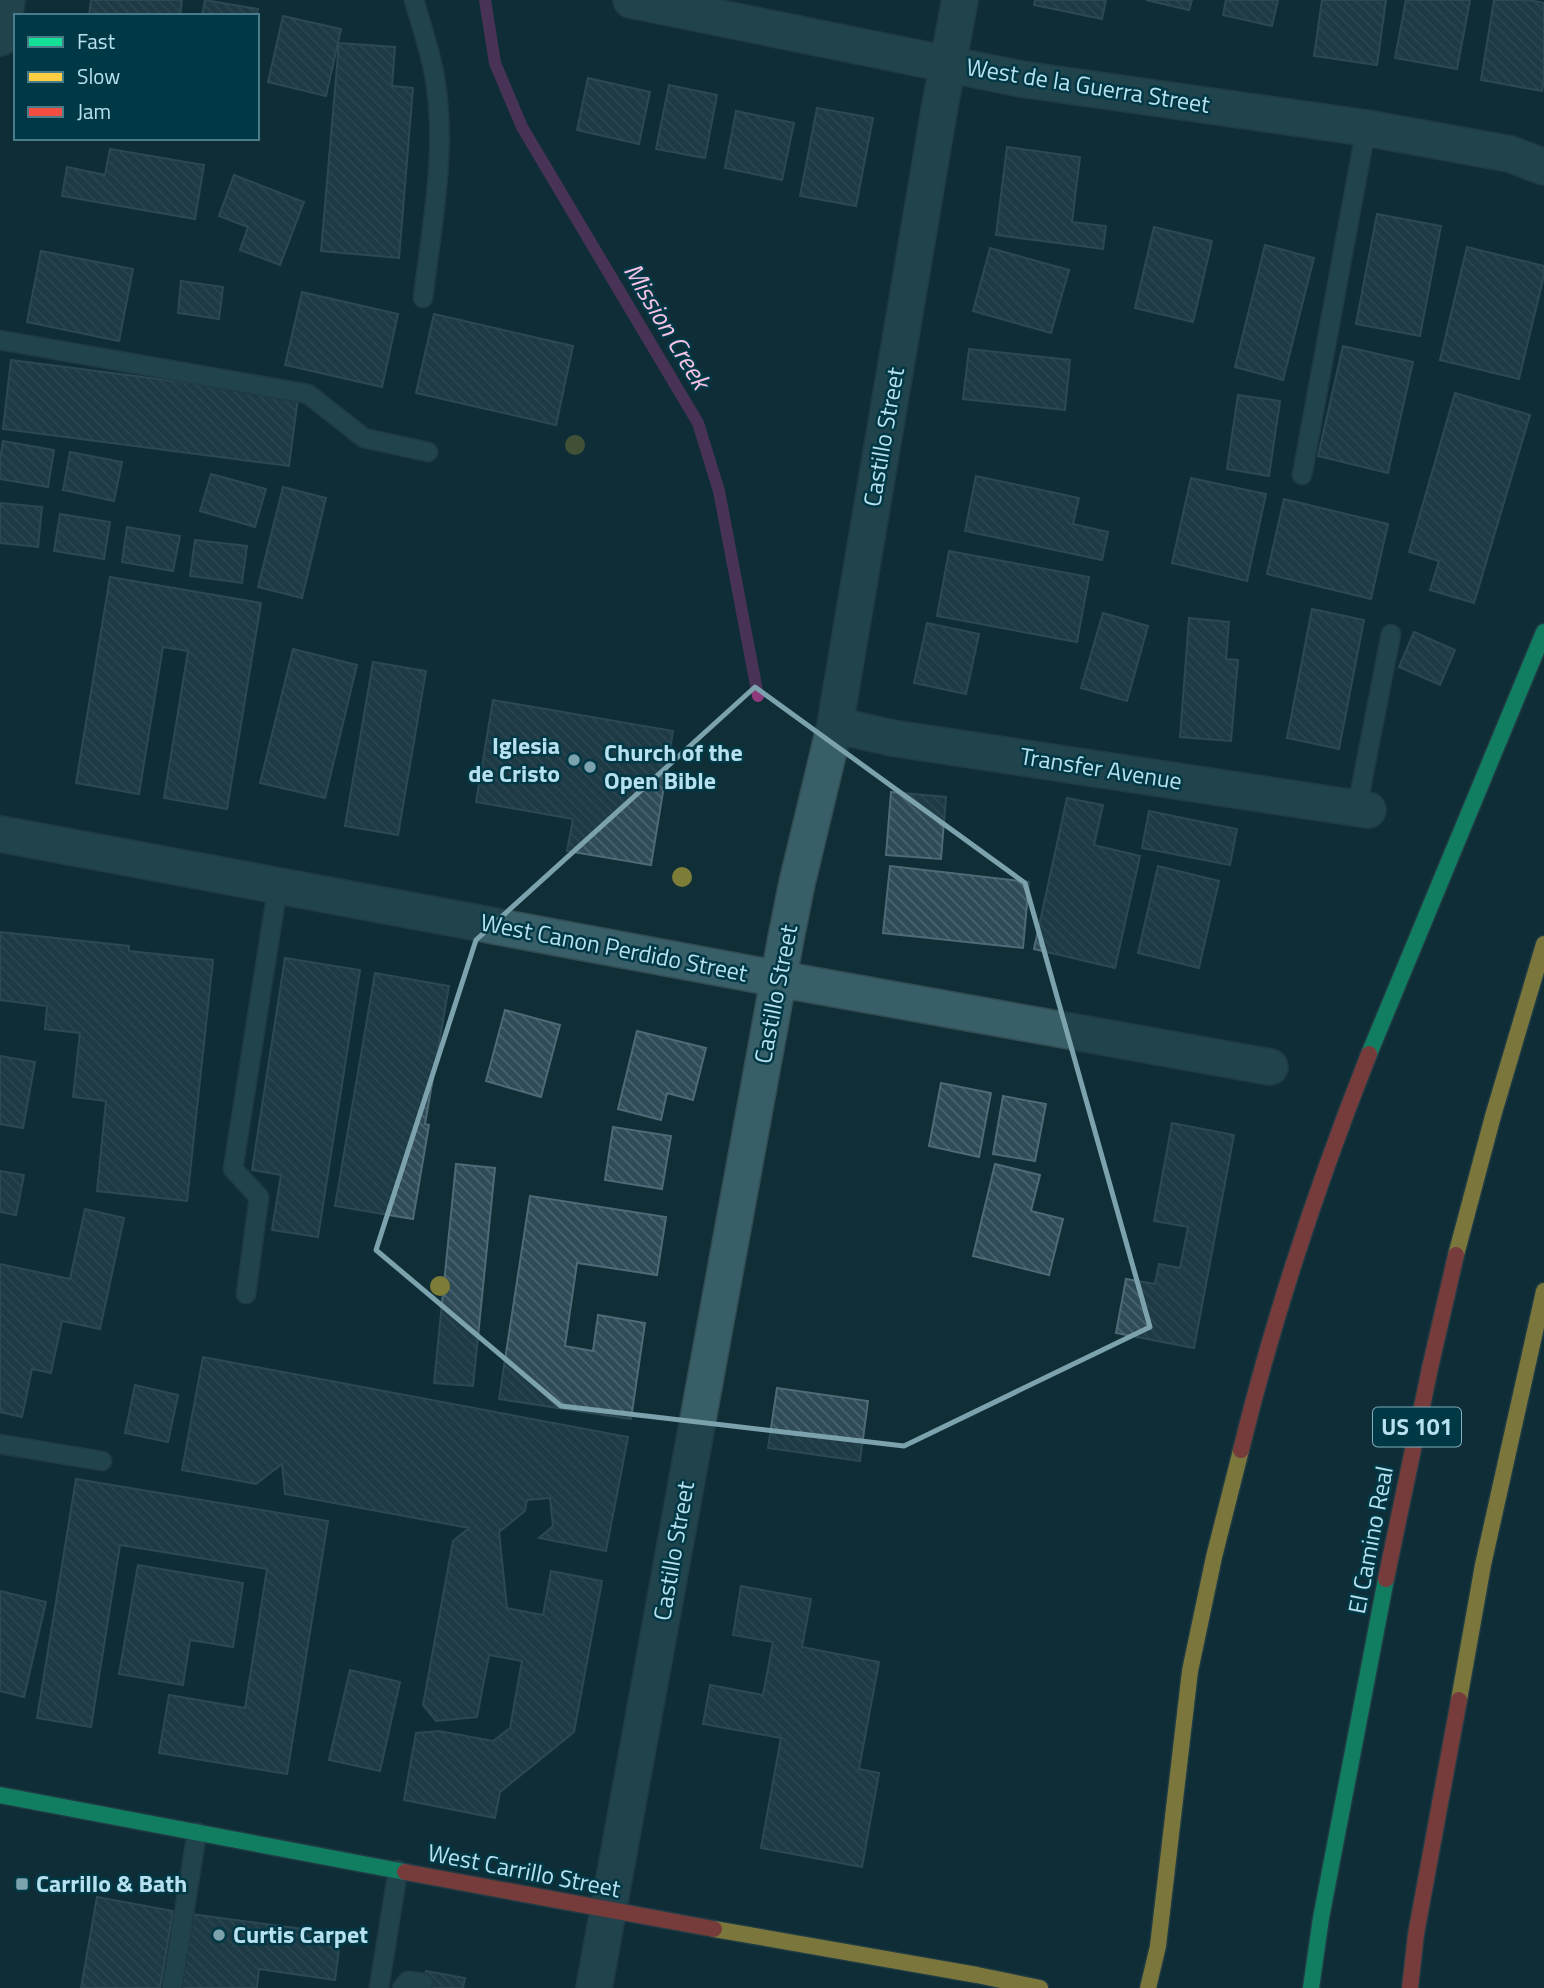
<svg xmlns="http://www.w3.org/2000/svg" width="1544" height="1988" viewBox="0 0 1544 1988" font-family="'Titillium Web',sans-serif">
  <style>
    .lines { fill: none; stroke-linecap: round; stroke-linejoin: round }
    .stream { stroke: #8f397d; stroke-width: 12 }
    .building { fill: url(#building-back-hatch); stroke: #4f6a77; stroke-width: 2 }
    .lane-casing { stroke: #334b53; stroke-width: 21 }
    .street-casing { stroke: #334b53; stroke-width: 38 }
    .fast-casing { stroke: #334b53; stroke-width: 19 }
    .slow-casing { stroke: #334b53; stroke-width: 19 }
    .jam-casing { stroke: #334b53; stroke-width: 19 }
    .lane { stroke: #385e67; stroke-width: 18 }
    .street { stroke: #385e67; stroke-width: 35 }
    .fast { stroke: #16e098; stroke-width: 16 }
    .slow { stroke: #ffcf43; stroke-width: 16 }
    .jam { stroke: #f24e42; stroke-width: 16 }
    .tree { fill: #7d7d37 }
    .marked { fill: none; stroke: #7ca2ae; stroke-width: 5; stroke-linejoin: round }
    .poi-dot { fill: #7ca2ae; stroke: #003845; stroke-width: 2.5 }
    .labels { text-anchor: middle; stroke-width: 5; stroke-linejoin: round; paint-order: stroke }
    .shield { fill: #003845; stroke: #80aebc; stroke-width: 2 }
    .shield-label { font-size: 23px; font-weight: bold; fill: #b7e1ef }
    .street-label { font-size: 24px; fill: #b7e1ef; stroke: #003845 }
    .poi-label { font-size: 24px; font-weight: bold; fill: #b7e1ef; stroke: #003845; text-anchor: start }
    .water-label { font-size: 26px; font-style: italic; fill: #f6c3e5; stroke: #003845 }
  </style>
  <defs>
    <pattern id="building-back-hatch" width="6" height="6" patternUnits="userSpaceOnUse" patternTransform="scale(1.75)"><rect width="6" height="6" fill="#2f4b57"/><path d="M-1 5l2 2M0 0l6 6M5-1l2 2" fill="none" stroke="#4b656f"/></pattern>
  </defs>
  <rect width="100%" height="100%" fill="#0f2e36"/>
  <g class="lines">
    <path class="stream" d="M485 0 495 63 522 127 698 423 719 491 758 696"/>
  </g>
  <path class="building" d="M91 0H182L180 16H89Z
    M205 0 258 9 256 16H202Z
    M1035 0H1106L1102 19 1034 5Z
    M1146 0H1192L1189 10Z
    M1226 0H1278L1272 26 1223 15Z
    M1322 0H1386L1377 65 1314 56Z
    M1406 0H1470L1457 69 1395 58Z
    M1494 0H1529L1544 3V80L1542 91 1481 80Z
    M283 16 341 29 326 96 268 82Z
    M339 43 395 47 392 86 413 88 399 258 321 251Z
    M588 78 650 92 639 144 577 130Z
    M669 85 717 95 705 158 656 149Z
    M817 108 873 118 856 206 800 196Z
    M736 111 794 123 782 180 725 168Z
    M1007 147 1080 157 1072 222 1106 226 1103 249 996 235Z
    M110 149 204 165 195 219 62 196 67 167 105 175Z
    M234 175 304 202 280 265 240 250 248 227 219 216Z
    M1377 214 1441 226 1420 336 1356 324Z
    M1154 227 1212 241 1193 322 1135 308Z
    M1265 245 1314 258 1283 380 1235 367Z
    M1467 247 1544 266V275L1519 379 1440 360Z
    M990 248 1069 270 1051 333 973 311Z
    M41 251 133 269 119 341 27 322Z
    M181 281 223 287 219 319 178 313Z
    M302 292 398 314 382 387 285 365Z
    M434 314 573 346 556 425 416 393Z
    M1343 346 1413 362 1388 473 1318 456Z
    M969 349 1070 360 1065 410 963 399Z
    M11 360 298 397 289 466 3 429Z
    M1455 393 1530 415 1474 603 1430 590 1439 561 1409 552Z
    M1238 395 1280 401 1269 476 1227 469Z
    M3 441 54 450 48 487 0 479V459Z
    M70 452 122 462 114 501 63 490Z
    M211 474 266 489 255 527 200 511Z
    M976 476 1079 498 1073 524 1108 532 1102 560 965 531Z
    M1191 478 1266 494 1247 581 1172 563Z
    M283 487 326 498 302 598 258 587Z
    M1284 499 1388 524 1371 599 1267 574Z
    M0 503 42 507 38 547 0 543Z
    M60 514 110 522 104 559 54 551Z
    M127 527 180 536 173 571 122 562Z
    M195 540 247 546 242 583 190 576Z
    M949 551 1089 577 1077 642 937 616Z
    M110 577 261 603 227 809 164 798 188 651 163 647 139 794 76 783Z
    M1312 609 1364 620 1339 749 1287 738Z
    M1103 613 1148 626 1127 701 1081 688Z
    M1189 618 1229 622 1226 659 1238 660 1231 741 1180 737Z
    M927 623 979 634 966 694 914 683Z
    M1414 632 1455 650 1440 685 1399 667Z
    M293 649 357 665 325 798 260 783Z
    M373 662 426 671 398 835 345 826Z
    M493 700 673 731 651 865 567 851 573 819 476 802Z
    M891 792 946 797 941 859 886 855Z
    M1067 798 1103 805 1094 845 1140 856 1115 968 1034 949Z
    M1149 811 1237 829 1230 865 1142 848Z
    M890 866 1029 882 1023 948 883 933Z
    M1158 866 1219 881 1199 968 1138 953Z
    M0 932 129 946V951L213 960 187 1201 97 1191 106 1101 73 1097 80 1033 45 1029 47 1006 0 1000Z
    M285 958 360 970 318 1237 272 1230 281 1175 252 1170Z
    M375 973 449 986 425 1124 429 1125 413 1219 335 1206Z
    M505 1010 560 1025 541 1097 486 1081Z
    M637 1031 706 1048 693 1100 667 1093 661 1120 618 1109Z
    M0 1056 35 1062 23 1128 0 1124Z
    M941 1083 991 1093 979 1157 929 1146Z
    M1003 1096 1046 1104 1035 1161 993 1154Z
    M1172 1123 1234 1135 1194 1348 1116 1333 1126 1279 1155 1284 1159 1264 1180 1268 1188 1227 1154 1221Z
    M613 1127 671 1136 662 1189 605 1180Z
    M456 1164 495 1168 473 1386 434 1383Z
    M995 1164 1040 1175 1031 1211 1063 1219 1049 1275 973 1256Z
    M0 1171 24 1175 16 1215 0 1212Z
    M530 1196 666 1217 657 1275 577 1263 565 1346 593 1351 598 1315 645 1323 631 1419 499 1399Z
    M85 1209 124 1218 100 1329 62 1321 51 1373 32 1369 22 1417 0 1412V1264L70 1279Z
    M203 1357 628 1437 606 1551 539 1538 553 1526 550 1498 527 1500 525 1511 499 1532 507 1608 543 1615 551 1571 602 1581 574 1732 500 1792 495 1818 404 1800 416 1733 439 1731 493 1741 510 1728 522 1661 489 1655 477 1717 436 1721 423 1705 453 1541 469 1528 285 1494 282 1464 256 1484 182 1470Z
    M135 1385 178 1395 168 1442 125 1433Z
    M777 1388 868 1401 860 1461 768 1448Z
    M76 1479 328 1521 287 1774 159 1753 169 1695 245 1708 267 1569 120 1545 91 1727 37 1718Z
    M138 1565 243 1583 233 1647 190 1640 183 1685 119 1674Z
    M741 1586 811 1599 802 1647 879 1662 859 1769 879 1773 862 1867 761 1848 781 1738 703 1724 710 1685 763 1695 773 1642 733 1635Z
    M0 1591 46 1602 24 1697 0 1691Z
    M350 1670 400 1682 380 1771 329 1760Z
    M97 1897 173 1911 160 1988H81Z
    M191 1914 341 1934 335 1980 259 1969 257 1988H181Z
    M426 1971 465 1978 463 1988H422Z"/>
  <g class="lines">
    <g class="lane-casing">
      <path id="lane" d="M414 0C421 24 429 48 434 73 448 146 432 224 423 298
        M0 340 308 394 364 438 428 452
        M1302 475 1366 128
        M1357 808 1391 634
        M246 1294 259 1197 233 1169 278 885
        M0 1444 102 1461
        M172 1988 197 1832
        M379 1988 398 1870
        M402 1988 408 1981 423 1983"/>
    </g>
    <g class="street-casing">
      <path id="street" d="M631 0 1021 79 1366 128 1510 154 1544 167
        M0 38 7 0
        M835 725 892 738 1368 810
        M0 834 779 979 1270 1067
        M594 1988 786 938 797 883 835 725 939 111 960 0"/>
    </g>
    <g class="fast-casing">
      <path id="fast" d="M1369 1054 1544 632
        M0 1795 405 1872
        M1311 1988 1321 1918 1386 1579"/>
    </g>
    <g class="slow-casing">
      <path id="slow" d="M1456 1255 1493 1116 1544 944
        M1459 1700 1483 1565 1544 1291
        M714 1929 977 1975 1040 1988
        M1148 1988 1158 1946 1190 1671 1214 1557 1241 1450"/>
    </g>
    <g class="jam-casing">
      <path id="jam" d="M1241 1450C1274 1315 1318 1183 1369 1054
        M1386 1579 1430 1368 1456 1255
        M405 1872 714 1929
        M1410 1988 1416 1934 1459 1700"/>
    </g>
    <use href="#lane" class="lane"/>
    <use href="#street" class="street"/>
    <use href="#fast" class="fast"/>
    <use href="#slow" class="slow"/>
    <use href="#jam" class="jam"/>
  </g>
  <g class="tree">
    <circle cx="575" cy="445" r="10"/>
    <circle cx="682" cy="877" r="10"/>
    <circle cx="440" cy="1286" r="10"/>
  </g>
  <path d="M0 0H1544V1988H0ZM755 687 1025 883 1150 1327 904 1446 561 1406 376 1250 476 940Z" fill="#0f2e36" fill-opacity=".55" fill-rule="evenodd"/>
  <path class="marked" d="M755 687 1025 883 1150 1327 904 1446 561 1406 376 1250 476 940Z"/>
  <g class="poi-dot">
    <circle cx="574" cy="760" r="7"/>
    <circle cx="590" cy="767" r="7"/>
    <rect x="15" y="1877" width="14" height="14" rx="3.5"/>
    <circle cx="219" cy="1935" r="7"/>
  </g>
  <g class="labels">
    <rect class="shield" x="1373" y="1407.5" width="88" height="39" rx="5"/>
    <g class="shield-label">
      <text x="1417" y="1435">US 101</text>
    </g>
    <g class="street-label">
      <text transform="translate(1088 86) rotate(9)" y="8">West de la Guerra Street</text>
      <text transform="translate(884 437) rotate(-80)" y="8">Castillo Street</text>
      <text transform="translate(1101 769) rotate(9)" y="8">Transfer Avenue</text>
      <text transform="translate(614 948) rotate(11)" y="8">West Canon Perdido Street</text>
      <text transform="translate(776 994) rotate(-79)" y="8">Castillo Street</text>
      <text transform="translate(1371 1540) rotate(-79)" y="8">El Camino Real</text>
      <text transform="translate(674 1551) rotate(-80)" y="8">Castillo Street</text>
      <text transform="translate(524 1871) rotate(11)" y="8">West Carrillo Street</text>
    </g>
    <g class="poi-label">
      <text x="560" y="754" text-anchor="end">Iglesia<tspan x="560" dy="28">de Cristo</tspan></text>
      <text x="604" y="761">Church of the<tspan x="604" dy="28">Open Bible</tspan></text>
      <text x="36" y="1892">Carrillo &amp; Bath</text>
      <text x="233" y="1943">Curtis Carpet</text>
    </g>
    <g class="water-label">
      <text transform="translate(667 326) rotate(59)" y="9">Mission Creek</text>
    </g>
  </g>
  <rect x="14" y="14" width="245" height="126" fill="#003845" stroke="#497c89" stroke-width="2"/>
  <rect x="28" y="37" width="35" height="10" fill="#16e098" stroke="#497c89" stroke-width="2"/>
  <text x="77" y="49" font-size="21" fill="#b7e1ef">Fast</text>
  <rect x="28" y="72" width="35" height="10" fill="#ffcf43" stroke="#497c89" stroke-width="2"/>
  <text x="77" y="84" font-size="21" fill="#b7e1ef">Slow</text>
  <rect x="28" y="107" width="35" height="10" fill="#f24e42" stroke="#497c89" stroke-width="2"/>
  <text x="77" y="119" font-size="21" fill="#b7e1ef">Jam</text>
</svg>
